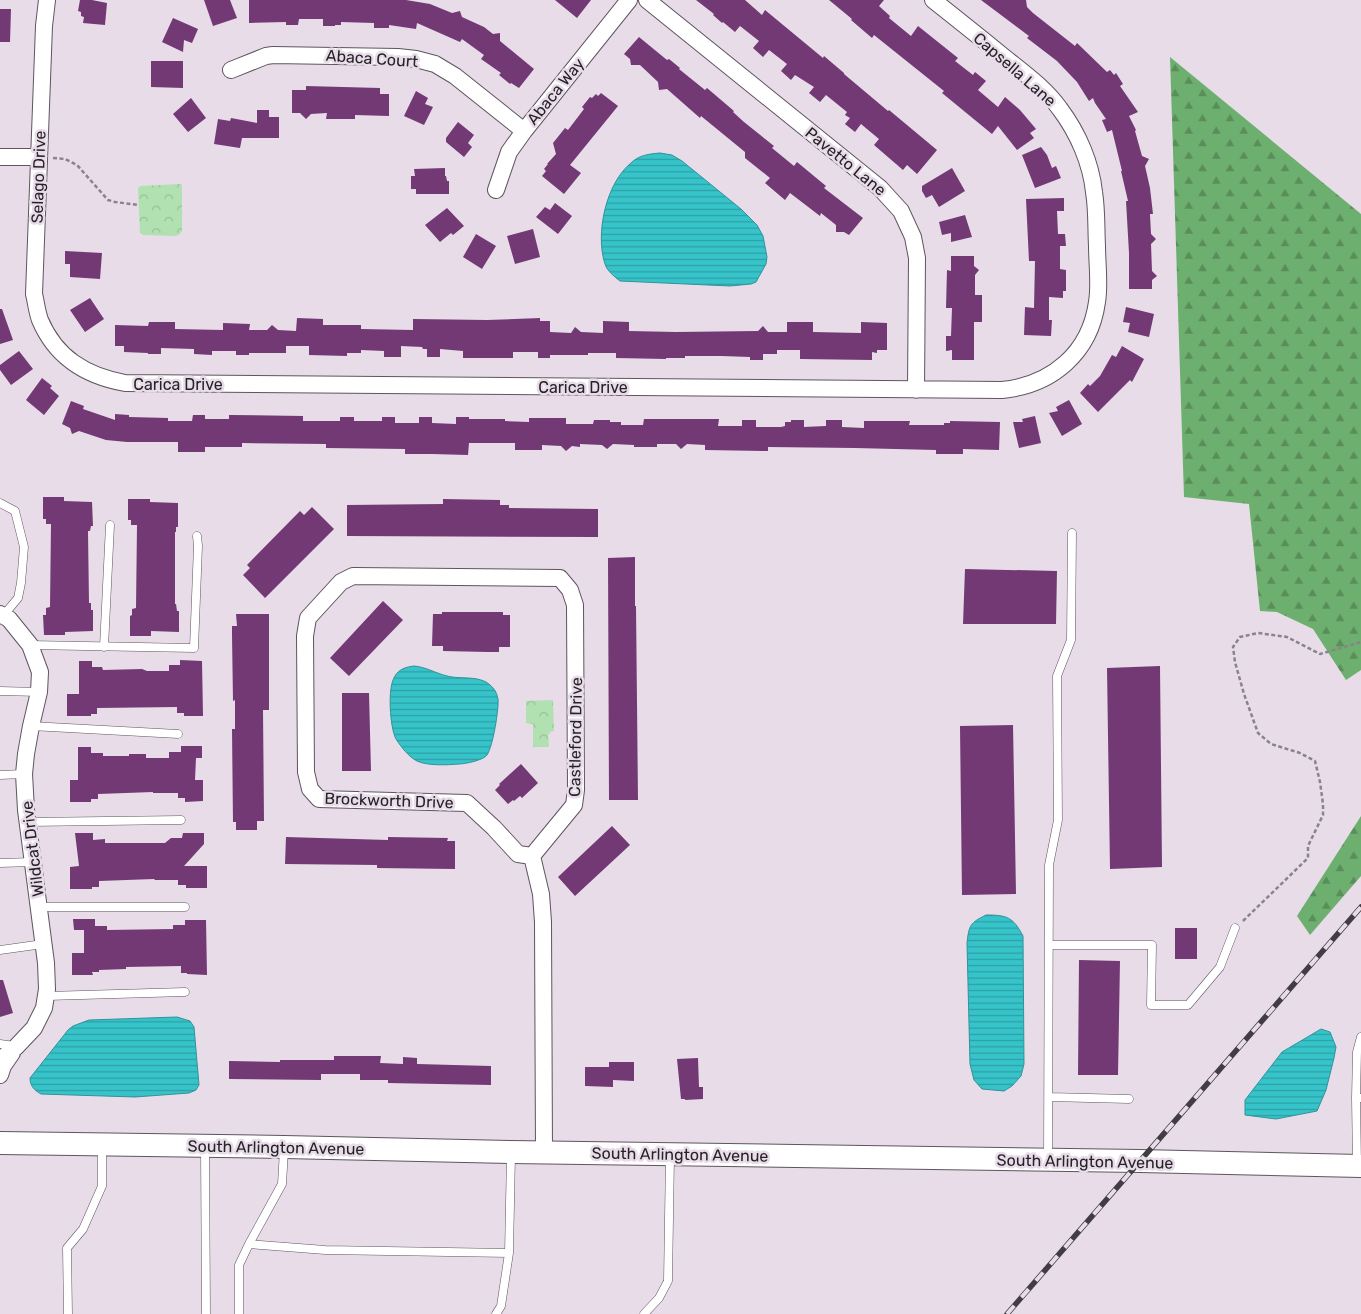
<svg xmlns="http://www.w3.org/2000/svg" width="1361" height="1314" viewBox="0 0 1361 1314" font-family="Rubik,sans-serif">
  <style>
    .forest { fill: url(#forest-firs) }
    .park { fill: url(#park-crowns) }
    .water { fill: url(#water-rules); stroke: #319399 }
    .building { fill: #723975 }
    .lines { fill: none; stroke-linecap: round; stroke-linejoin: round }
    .service-casing { stroke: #5e555f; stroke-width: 9 }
    .minor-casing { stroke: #5e555f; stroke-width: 18 }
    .secondary-casing { stroke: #5e555f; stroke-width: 24 }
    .path { stroke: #8b838c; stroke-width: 2.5; stroke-dasharray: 4 2.5; stroke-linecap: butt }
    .service { stroke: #fff; stroke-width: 8 }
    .minor { stroke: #fff; stroke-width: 16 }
    .secondary { stroke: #fff; stroke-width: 22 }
    .rail-casing { stroke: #423d43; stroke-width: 5.5 }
    .rail { stroke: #e7dce8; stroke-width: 4; stroke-dasharray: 11; stroke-linecap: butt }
    .labels { text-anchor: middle; stroke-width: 5; stroke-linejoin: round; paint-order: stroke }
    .street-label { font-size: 16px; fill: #262227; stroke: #e7dce8 }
  </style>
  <defs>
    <pattern id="forest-firs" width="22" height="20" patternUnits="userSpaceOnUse" patternTransform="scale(1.25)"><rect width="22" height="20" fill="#6daf6e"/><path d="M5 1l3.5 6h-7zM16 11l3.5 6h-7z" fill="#598e5a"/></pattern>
    <pattern id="park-crowns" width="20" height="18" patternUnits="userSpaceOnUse" patternTransform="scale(1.25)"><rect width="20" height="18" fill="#b1e0b1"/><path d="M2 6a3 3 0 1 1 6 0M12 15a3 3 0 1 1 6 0" fill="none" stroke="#98c098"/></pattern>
    <pattern id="water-rules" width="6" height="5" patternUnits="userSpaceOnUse" patternTransform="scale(1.25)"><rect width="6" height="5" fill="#36c4ca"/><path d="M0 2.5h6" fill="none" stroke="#2d9fa4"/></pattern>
  </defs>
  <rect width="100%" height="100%" fill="#e7dce8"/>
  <path class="forest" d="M1170 57 1361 214V670L1346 680 1313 629 1277 612 1260 611 1249 504 1184 497Z
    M1361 816V876L1310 935 1297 916Z"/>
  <path class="park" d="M179 184 182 185V231L180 234 176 236 143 235 140 233 138 188 141 186Z
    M553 700 554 731 550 732V734H548L549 747H533V724L526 723V701Z"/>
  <path class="water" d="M660 153 672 155 682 161 741 209 757 225 763 236 767 257 766 264 756 282 751 284 730 286 620 281C615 277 607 271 605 264 595 234 606 183 631 163 639 155 649 154 660 153Z
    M414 666C426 667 435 673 447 676 462 680 482 674 493 688 496 691 497 695 498 699 499 709 493 746 487 755 484 760 465 764 459 764 448 765 427 766 417 761 409 757 401 747 396 739 390 728 387 687 395 676 399 669 406 667 414 666Z
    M986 915C1007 915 1013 917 1023 936L1024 1064 1021 1076 1012 1086 1004 1091 982 1089 974 1080 970 1064 967 943C969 925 970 923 986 915Z
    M177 1017 190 1021 194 1027 199 1085 196 1090 189 1093 135 1097 41 1094C34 1090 30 1086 30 1078L68 1030 73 1026 89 1020Z
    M1321 1029 1330 1032 1336 1047 1334 1058 1326 1090 1317 1111 1276 1119 1245 1115V1100L1282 1052Z"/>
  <path class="building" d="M80 0H92L107 3 105 25 83 23 84 17 81 16V12L78 11Z
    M204 0H230L237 18 213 26Z
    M249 0H406L430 4 452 13 460 11 462 17 484 27 493 34 500 33V41L534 69 519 88 511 83 510 84 499 75 501 73 481 59 484 55 462 39 460 42 417 23 416 29 389 25V28H374V23L341 22V25H335V26H323V19H299L298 25H286V22L249 23Z
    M555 0H591L577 18Z
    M696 0H745L762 15 765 10 823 58 824 56 844 73V74L888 111 889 110 937 150 917 174 907 165 903 170 874 145 879 139 861 124 855 132 845 124 850 118 845 115 847 112 826 95 820 102 809 93 814 87 795 75 791 80 781 71 787 64 769 50 763 57 753 48 759 41 740 26 735 32 723 22 722 23 713 15 714 14Z
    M829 0H884L879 6 890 16 889 18 911 36 918 26 958 58 955 61 973 75 975 72 986 81 978 90 998 107 1005 97 1020 110 1036 129 1030 133 1034 138 1017 150 998 126 992 134 942 93 944 91 874 35 872 38 851 20 852 19Z
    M981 0H1026L1027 7 1033 13 1075 46 1077 43 1107 72 1110 70 1114 75 1116 73 1123 84 1120 86 1138 112 1129 116 1136 130 1135 131 1142 156 1149 159 1145 166 1150 188 1153 214H1150L1151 234 1156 239 1151 244 1152 271 1157 276 1152 280V289H1129V253L1126 201H1128L1121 171H1122L1112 130 1107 132 1102 120 1106 119 1095 103 1093 98 1089 101 1077 82 1057 61 1027 38 1029 36Z
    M0 9H11L10 42H0Z
    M173 18 198 29 192 43 184 40 183 52 162 42Z
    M639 37 667 60 669 59 680 68 679 69 705 90 707 88 734 111 733 112 744 122 774 146 772 148 794 166 797 162 826 186 824 188 863 218 849 235 844 232H836V225L821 213 820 216 790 193 785 200 765 183 770 178 745 158V152L701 116 700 118 667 89 659 90 658 82 640 65H631L630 59 624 54Z
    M151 61H183V88L151 87Z
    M306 86 380 88V94H389V116L355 115V119H326L327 113 311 114 306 119 300 113H292V90H306Z
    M416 91 428 98 425 104 433 107 424 125 404 116Z
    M601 93 618 106 570 165 581 173 564 194 542 176 546 171 544 169 548 164H547L556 154 553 143 565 128 568 130 584 109 582 107 590 97 592 98 596 94 598 96Z
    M191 98 206 118 188 132 173 114Z
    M257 110H269V117H279V138H242L240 148 214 144 218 119 230 121 231 118 257 123Z
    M458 122 474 135 468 143 472 147 464 157 446 142V138Z
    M1041 147 1047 155 1052 168 1056 166 1061 178 1035 188 1022 155Z
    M445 168V176H446L447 181H449V194H416V189H411V176H415L414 169Z
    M952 168 965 191 939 207 932 195 926 198 922 191V186Z
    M1064 198V211H1057L1058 234H1065L1066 246H1060V269L1066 270V291H1063V298L1049 297V320H1052L1051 336 1024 335 1025 307 1034 308 1035 261H1029L1026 199Z
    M555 203 572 216 558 234 536 217 545 207 550 210Z
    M447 208 464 226 453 235 451 233 440 242 425 225Z
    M965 215 972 237 951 242V233L942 235 939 222Z
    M533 229 540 257 515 264 507 236Z
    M476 234 496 246 482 269 463 257Z
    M65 251 102 253 100 279 70 277V264H65Z
    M951 256H974V266L979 270 975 275V295H982V322H974V360H952V350L946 351V336H951L952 308H946L947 270 951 271Z
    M90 298 104 319 85 332 70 310Z
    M1126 307 1154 314 1149 337 1128 332 1130 323 1123 322Z
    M0 309H2L13 340 0 344Z
    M297 318 323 319V325H361V329L413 330V319L487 320 540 318V321H550V332L571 333 575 327 581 332 603 333V321L629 322V331L676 332 758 331 763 326 768 332H787V322H813V332L861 333V322L887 323V350H877V353L872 352V360L800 359V350H777V354H763V360H750V357L722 356H685V358H666V359L616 358V353H588V355H550V358H538V352H513V358H463V351L440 349V357H427V349H423L422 347 401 346V357H384V351L361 350V353H347V356L309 355V346H286V353H249V355H236V351H212V355L194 354V349L161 348V354H148V353L124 352V346H115V325L148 326 149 322H175V329L223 330V323L250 324 249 330H267L272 325 278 330 296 331Z
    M1122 346 1144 359 1132 382 1130 380 1098 412 1080 393 1088 384 1090 386 1100 376 1112 355 1116 357Z
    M19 351 33 369 11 385 0 370V365Z
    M42 378 52 386 50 388 59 396 44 415 26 400Z
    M1069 400 1082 424 1062 436 1049 413 1058 411 1056 407Z
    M71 401 84 406 83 409 115 420V414L129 415V417L168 418V421H192L193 415H205V419H229V415L303 416V421H340V417H354V421H382V417H395V423H419V417H432V423L456 424V417H469V419H505V421L529 422V418H566V424H593L594 420H610V422H621V425H643L644 419H719L718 426H742V420H756V427H781L785 426V422H791V420H804V427L826 426V420H842V427L864 428V421H910L909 425H944V423H950V421L1000 422 999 450 963 449V454H936V450L855 448 768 447V451L705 450V445L687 444 681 449 676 444H657V447H634V445L613 444 607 449 602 445 580 444V447L572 446 566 451 561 446 542 445V450H515V443H469L468 455 432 454H405V449L326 448V444L242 443V447H205V452H178V442H127L106 440 79 431 72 434 70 428 62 424Z
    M1035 416 1041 443 1019 448 1013 422H1023L1022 419Z
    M43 497H64V501L92 502 93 526H91L90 531H88L89 603H91V610H93V631L65 632V635H44L43 615H46V608L50 607 51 524H46V519H43Z
    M128 499H150V502L178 503V527H176V532H175V604H176L177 611H179V632L151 631V636H130V616L132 615V609L136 608 137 525H131V520H128Z
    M443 499 500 500V505H509V508L598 509V537L347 536V505L443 504Z
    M312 507 334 529 265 598 243 575 250 568 247 565 300 511 304 515Z
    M635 557V606H636L638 800H609L608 558Z
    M965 569 1057 571 1056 624H963Z
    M383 601 403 620 349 676 330 658Z
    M442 612H503V615H510V647H499V652H488L443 651V646H432L433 614H442Z
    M236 614H269V710H263L264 821H257V830H236V822H233L232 729H235V700L233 701 232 635V626H237Z
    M180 660 202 661 203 716H184V713H177V707L97 708V714H91V716H67V694H79V661H92V667H102L103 670 142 669 147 671H169V665H180Z
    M1160 666 1162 867 1110 869 1107 668Z
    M342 693H369L371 771H342Z
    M1013 725 1016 894 962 895 960 726Z
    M181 746H202V758H196L195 780H203V801L185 802V798H178V793H153V792L98 794V799H91V802H70V780H78V747H91V753H103V756H129V754H146V758H169V752H181Z
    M521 764 538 783 522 798 520 796 514 801 513 800 508 804 495 790 500 785 499 784Z
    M612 826 630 845 575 896 558 877Z
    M75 833H93V840L105 839V843H165L171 838H182L183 833H204V844L184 866H207V888H186V885H178V880H155L154 879 99 881V887H92V889H70V867L79 866Z
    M286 837 388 840V837L448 838 447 841H455V869L377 868V865L285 864Z
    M73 919H95V926H107V930L173 929V925H185V920H206L207 975 187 974V973H181V966L126 967V969L99 970V972H92L93 975H72V953H84V930H74Z
    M1175 928H1197V959H1175Z
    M1079 960 1120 961 1118 1075H1078Z
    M0 980H3L13 1013 0 1017Z
    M334 1056H381L380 1063 403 1064V1057L417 1058V1064L491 1066V1085L388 1083V1080H360V1074H321V1080L229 1079V1061L280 1062V1060H334Z
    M698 1058 699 1087H703V1099L685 1100V1099H681L677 1059Z
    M609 1062H634V1081L613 1080V1087L585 1086V1067H609Z"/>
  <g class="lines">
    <g class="service-casing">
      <path id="service" d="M0 503 15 511 24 547 21 583 18 598 3 616
        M30 645 194 648 198 546 197 536
        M104 647 110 525
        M0 691 39 692
        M31 726 178 734
        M0 775 24 774
        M28 822 181 820
        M0 863 33 862
        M39 907H185
        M1049 945H1152L1151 1005H1188L1220 967 1235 928
        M0 950 43 944
        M47 996 185 992
        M0 1044 14 1046
        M1049 1097 1129 1099
        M1356 1098 1357 1052 1361 1037
        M205 1148 206 1314
        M1048 1158 1049 865 1058 820 1057 676 1071 640 1072 533
        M1357 1164 1356 1098H1361
        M249 1244 282 1184 284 1150
        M68 1314 67 1248 83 1229 102 1186V1147
        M239 1314V1265L249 1244 325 1250 509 1253
        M496 1314 501 1306 509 1253 511 1154
        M644 1314 659 1298 668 1281 670 1156"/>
    </g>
    <g class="minor-casing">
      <path id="minor" d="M47 0 44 26 34 294C36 302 37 312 40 320 56 358 86 376 125 383L1002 390C1052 385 1090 353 1097 302 1100 284 1097 264 1097 246 1096 228 1097 210 1094 192 1091 163 1078 133 1060 109 1045 88 1024 73 1004 57 981 38 957 19 933 0
        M647 0 880 188 901 211 913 237 917 258 916 390
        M231 70 266 56 273 55 398 57 416 59 435 64 455 76 524 131
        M0 157H39
        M496 190 509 152 524 131 629 0
        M0 614 9 619 30 645 40 672 39 692 31 726 26 754 24 774 26 810 46 963 47 989 44 1008 34 1028 16 1047 0 1060
        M532 856 518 854 494 828 467 803 319 799 310 789 306 772 305 636 308 618 341 582 353 576 560 578 570 590 575 605 576 790 574 805 532 856 541 894 543 922 544 1152
        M0 1075 3 1066 12 1053"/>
    </g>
    <g class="secondary-casing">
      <path id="secondary" d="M0 1143 284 1147 511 1152 1140 1161 1361 1166"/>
    </g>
    <path class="path" d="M53 158 65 159 77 165 108 200 115 202 139 205
      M1243 921 1308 858V846L1323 815V804L1320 782 1315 761 1300 753 1271 744 1258 733 1244 694 1235 662 1233 647 1240 637 1258 633 1287 637 1320 654 1361 642"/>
    <use href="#service" class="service"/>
    <use href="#minor" class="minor"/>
    <use href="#secondary" class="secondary"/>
    <g class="rail-casing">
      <path id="rail" d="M1007 1314 1361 907"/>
    </g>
    <use href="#rail" class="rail"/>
  </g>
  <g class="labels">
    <g class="street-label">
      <text transform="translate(372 58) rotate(4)" y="6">Abaca Court</text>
      <text transform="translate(1015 69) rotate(41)" y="6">Capsella Lane</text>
      <text transform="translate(555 91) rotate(-51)" y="6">Abaca Way</text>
      <text transform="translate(846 161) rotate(39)" y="6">Pavetto Lane</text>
      <text transform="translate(38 177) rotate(-88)" y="6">Selago Drive</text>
      <text x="178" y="390">Carica Drive</text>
      <text x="583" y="393">Carica Drive</text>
      <text transform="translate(575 737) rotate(-89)" y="6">Castleford Drive</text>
      <text transform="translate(389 800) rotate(2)" y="6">Brockworth Drive</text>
      <text transform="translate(32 849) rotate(-97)" y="6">Wildcat Drive</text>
      <text transform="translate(276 1147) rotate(1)" y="6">South Arlington Avenue</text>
      <text transform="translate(680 1154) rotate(1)" y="6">South Arlington Avenue</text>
      <text transform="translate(1085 1161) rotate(1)" y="6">South Arlington Avenue</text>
    </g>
  </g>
</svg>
